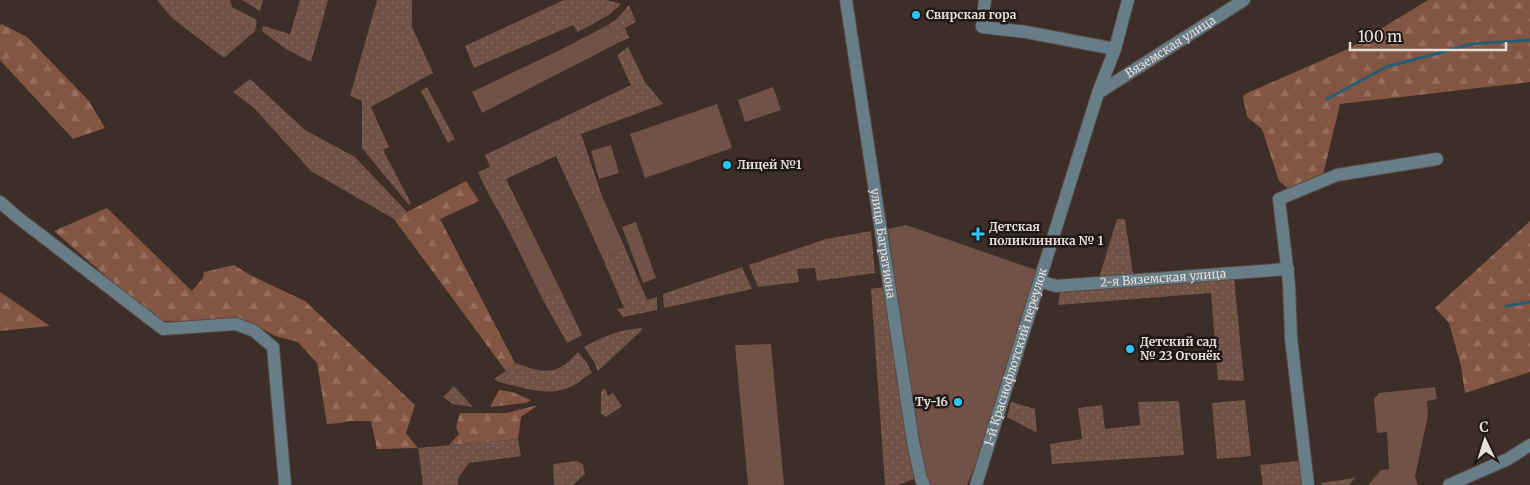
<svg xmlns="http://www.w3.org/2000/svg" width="1530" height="485" viewBox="0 0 1530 485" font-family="Merriweather,serif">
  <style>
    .grass { fill: url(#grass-dots) }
    .forest { fill: url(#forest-firs) }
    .park { fill: #705246 }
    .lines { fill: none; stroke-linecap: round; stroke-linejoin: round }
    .stream { stroke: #275e74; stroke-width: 3 }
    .minor-casing { stroke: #584a44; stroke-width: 14 }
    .minor { stroke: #677d87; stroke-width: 12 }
    .poi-dot { fill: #27c8ff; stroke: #1f1815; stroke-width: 2 }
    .labels { text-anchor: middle; stroke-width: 5; stroke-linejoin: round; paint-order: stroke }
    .poi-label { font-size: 12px; font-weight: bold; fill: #e8ddd9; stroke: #1f1815; text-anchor: start }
    .street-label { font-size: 12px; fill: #e8ddd9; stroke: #1f1815 }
  </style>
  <defs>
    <pattern id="grass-dots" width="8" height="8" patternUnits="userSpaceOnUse" patternTransform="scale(1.25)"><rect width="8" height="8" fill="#705246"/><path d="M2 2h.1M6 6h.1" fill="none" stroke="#846a60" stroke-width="1.8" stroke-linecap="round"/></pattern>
    <pattern id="forest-firs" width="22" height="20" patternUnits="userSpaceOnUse" patternTransform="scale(1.25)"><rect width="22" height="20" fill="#835643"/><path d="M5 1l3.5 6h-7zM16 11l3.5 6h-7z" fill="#956e5e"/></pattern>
  </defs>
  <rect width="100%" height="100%" fill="#3d2e28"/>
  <path class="grass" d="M157 0H230L232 7 257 20 255 31 224 58 172 18Z
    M242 0H263L260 11Z
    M300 0H328L311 62 286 49 262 31 263 26 290 34Z
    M377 0H412V27L433 73 371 107 389 147 383 150 411 203 409 205 362 148V101L350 96Z
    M564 0H606L621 4 609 15 578 32 573 25 474 68 465 46Z
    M629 5 636 22 625 28 629 38 618 43 608 25 617 19Z
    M628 47 645 82 663 104 581 134 602 196 579 206 556 156 506 179 528 224 510 233C500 212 487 194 478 172L490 167 485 155 631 85 617 55Z
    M250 79 305 130 355 157 407 212 394 219 311 171 254 108 233 92Z
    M427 87 455 139 448 143 421 91Z
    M1117 219H1125L1133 274 1099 278Z
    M871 231 875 273 817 281 815 268 797 269 799 282 758 287 749 265 826 239Z
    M625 248 647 300 657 297V310L623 317 617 309 624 308 603 259Z
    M742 267 752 289 664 308 663 294Z
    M1234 277 1244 381 1218 380 1211 293 1058 305 1060 291Z
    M886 287 914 479 898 485H885L871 289Z
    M560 289 582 335 567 343 542 298Z
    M641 328 642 330 598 371 594 362 584 347C604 336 619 330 641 328Z
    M578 352 587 363 592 373C586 376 581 381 576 384 552 399 524 388 499 382L494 379 506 371 515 363C544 373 556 377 578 352Z
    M454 386 473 407 453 404 443 397Z
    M605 388 608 396 613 393 622 406 606 417 601 414V392Z
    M1245 400 1251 456 1217 459 1212 403Z
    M1179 401 1184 455 1052 464 1050 444 1082 439 1078 408 1102 405 1105 429 1140 425 1138 402Z
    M1011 402 1035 409 1037 433 1007 417Z
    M518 439 521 456 469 463 458 478V485H423L418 448Z
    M576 461 583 464 585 474 573 485H554L553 464Z
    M1298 461 1302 485H1263L1260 465Z
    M1355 478 1349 485H1322L1321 483Z"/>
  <path class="forest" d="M1428 0H1530V82L1340 104 1323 175 1289 189 1279 181 1262 129 1247 117 1243 97 1245 94 1348 49Z
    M2 24 27 37 89 101 105 128 73 139 0 60V25Z
    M466 181 479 201 440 219 515 363 506 371 394 219Z
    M107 208 192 291 203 278 204 272 234 265 250 275 305 301 415 405 406 433 418 448 377 449 371 421H350L340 423 327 424 317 363 298 342 275 336 255 325 163 321 124 292 54 231Z
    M1530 221V372L1465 393 1461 366 1449 323 1435 308Z
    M0 292 50 326 0 331Z
    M499 390 512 392 531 400 526 403 490 407Z
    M538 405 521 417 518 439 449 445 459 434 456 427 460 413H507Z"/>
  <path class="park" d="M608 25 618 43 482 113 472 92 558 51Z
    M773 87 781 110 745 122 738 100Z
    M717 104 732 148 645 178 630 134Z
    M611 145 619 173 599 179 591 151Z
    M602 196 625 248 603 259 579 206Z
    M636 222 656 278 643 283 622 227Z
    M528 224 560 289 542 298 510 233Z
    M906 225 1036 270 975 466 967 485H931L926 480 918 446 888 229Z
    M771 344 784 485H748L735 345Z
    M1435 387 1437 399 1427 401 1428 415 1415 477 1418 485H1368L1381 470 1389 469 1387 432 1377 433 1374 399 1379 393Z"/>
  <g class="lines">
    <path class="stream" d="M1327 99 1386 67 1472 44 1530 40
      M1506 306 1530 302"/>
    <g class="minor-casing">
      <g id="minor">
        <path id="s1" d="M846 0 913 442 921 479 924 485"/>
        <path d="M985 0 982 27 1026 32 1115 49"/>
        <path id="s2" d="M1098 93 1244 0"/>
        <path d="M0 202 16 216 163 329 236 324 254 331 273 347 285 485"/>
        <path id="s3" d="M1040 281 1056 286 1288 269"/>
        <path id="s4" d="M976 485 1098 93 1115 49 1128 0"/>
        <path d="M1308 485 1291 338 1289 284 1279 199 1337 175 1437 159"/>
        <path d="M1449 485 1508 459 1530 445"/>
      </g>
    </g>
    <use href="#minor" class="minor"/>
  </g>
  <g class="poi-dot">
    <circle cx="916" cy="15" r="5"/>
    <circle cx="727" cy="165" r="5"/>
    <path d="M975.5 226.5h5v5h5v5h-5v5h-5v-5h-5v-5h5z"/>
    <circle cx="1130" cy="349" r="5"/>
    <circle cx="958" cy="402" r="5"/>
  </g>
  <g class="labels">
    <g class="poi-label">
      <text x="926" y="19">Свирская гора</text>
      <text x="737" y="169">Лицей №1</text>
      <text x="989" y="231">Детская<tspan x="989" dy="14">поликлиника № 1</tspan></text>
      <text x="1140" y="346">Детский сад<tspan x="1140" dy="14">№ 23 Огонёк</tspan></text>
      <text x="948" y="406" text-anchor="end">Ту-16</text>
    </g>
    <g class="street-label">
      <text dy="4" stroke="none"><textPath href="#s2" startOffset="86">Вяземская улица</textPath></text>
      <text dy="4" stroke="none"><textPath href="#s1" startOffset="246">улица Багратиона</textPath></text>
      <text dy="4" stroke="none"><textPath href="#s3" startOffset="124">2-я Вяземская улица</textPath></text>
      <text dy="4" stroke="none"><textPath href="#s4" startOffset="134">1-й Краснофлотский переулок</textPath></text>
    </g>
  </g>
  <g transform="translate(1485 440) rotate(356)" stroke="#1f1815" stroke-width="4" paint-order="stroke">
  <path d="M0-4L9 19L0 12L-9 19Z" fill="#e8ddd9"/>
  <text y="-8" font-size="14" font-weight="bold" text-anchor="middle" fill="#e8ddd9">С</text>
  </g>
  <path d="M1350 42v8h156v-8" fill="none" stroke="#e8ddd9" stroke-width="2.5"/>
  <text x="1358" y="42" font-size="15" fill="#e8ddd9" stroke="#1f1815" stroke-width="4" paint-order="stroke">100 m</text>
</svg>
